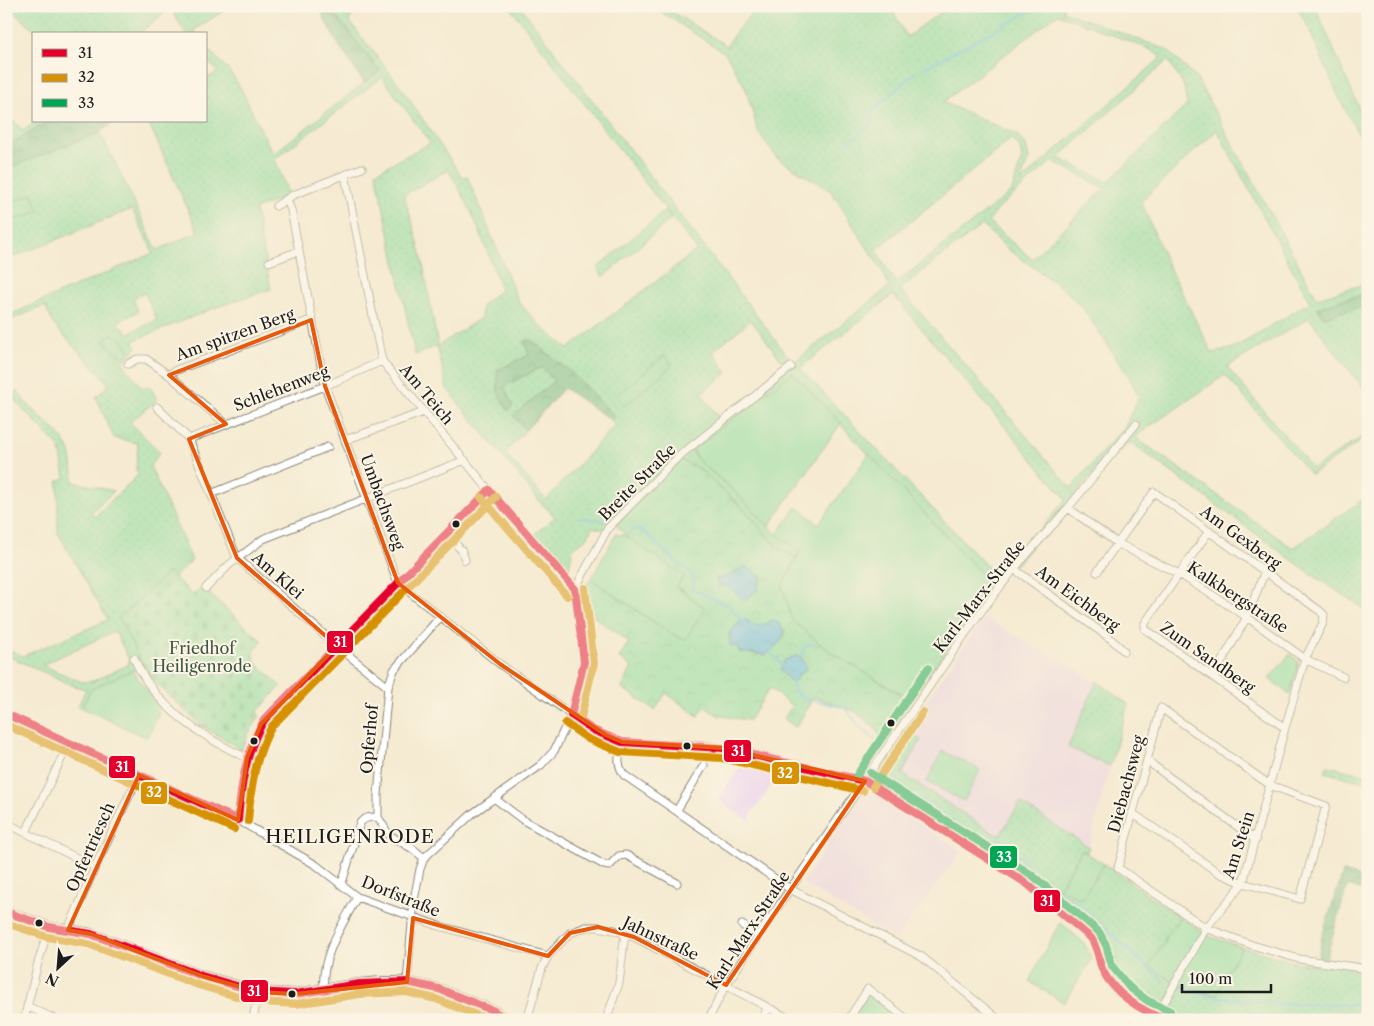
<svg xmlns="http://www.w3.org/2000/svg" width="1374" height="1026" viewBox="0 0 1374 1026" font-family="'Libre Caslon Text',serif">
  <style>
    .built { fill: #ebd1eb }
    .grass { fill: url(#grass-dots); stroke: #517d5f; fill-rule: evenodd }
    .forest { fill: url(#forest-crowns); stroke: #446c52 }
    .cemetery { fill: url(#cemetery-stones); stroke: #517d5f }
    .park { fill: url(#park-crowns); stroke: #517d5f }
    .garden { fill: #86dea2; stroke: #517d5f }
    .water { fill: url(#water-ripples); stroke: #406c7f }
    .lines { fill: none; stroke-linecap: round; stroke-linejoin: round }
    .stream { stroke: #64bde2; stroke-width: 2 }
    .street-casing { stroke: #888477; stroke-width: 9 }
    .secondary-casing { stroke: #888477; stroke-width: 12 }
    .street { stroke: #fff; stroke-width: 7 }
    .secondary { stroke: #ffe4c6; stroke-width: 10 }
    .bus-1-casing { stroke: #fcf5e5; stroke-width: 11 }
    .bus-2-casing { stroke: #fcf5e5; stroke-width: 11 }
    .bus-3-casing { stroke: #fcf5e5; stroke-width: 11 }
    .bus-1 { stroke: #e4002b; stroke-width: 8 }
    .bus-2 { stroke: #d69104; stroke-width: 8 }
    .bus-3 { stroke: #00a651; stroke-width: 8 }
    .marked { fill: none; stroke: #e8590c; stroke-width: 4; stroke-linejoin: round }
    .bus-dot { fill: #1c1c1c; stroke: #fcf5e5; stroke-width: 2 }
    .labels { text-anchor: middle; stroke-width: 4; stroke-linejoin: round; paint-order: stroke }
    .street-label { font-size: 16px; fill: #1c1c1c; stroke: #fcf5e5 }
    .park-label { font-size: 16px; fill: #3c5644; stroke: #fcf5e5 }
    .quarter-label { font-size: 19px; letter-spacing: 1px; fill: #1c1c1c; stroke: #fcf5e5 }
    .line-badge { stroke: #fcf5e5; stroke-width: 2 }
    .badge-label { font-size: 14px; text-anchor: middle; font-weight: bold; fill: #fff }
  </style>
  <defs>
    <pattern id="grass-dots" width="8" height="8" patternUnits="userSpaceOnUse" patternTransform="scale(1.25)"><rect width="8" height="8" fill="#86dea2"/><path d="M2 2h.1M6 6h.1" fill="none" stroke="#73be8b" stroke-width="1.8" stroke-linecap="round"/></pattern>
    <pattern id="forest-crowns" width="20" height="18" patternUnits="userSpaceOnUse" patternTransform="scale(1.25)"><rect width="20" height="18" fill="#6cbd88"/><path d="M2 6a3 3 0 1 1 6 0M12 15a3 3 0 1 1 6 0" fill="none" stroke="#58996e"/></pattern>
    <pattern id="cemetery-stones" width="16" height="16" patternUnits="userSpaceOnUse" patternTransform="scale(1.25)"><rect width="16" height="16" fill="#86dea2"/><path d="M2 7V4a2 2 0 0 1 4 0v3zM10 15v-3a2 2 0 0 1 4 0v3z" fill="#73be8b"/></pattern>
    <pattern id="park-crowns" width="20" height="18" patternUnits="userSpaceOnUse" patternTransform="scale(1.25)"><rect width="20" height="18" fill="#86dea2"/><path d="M2 6a3 3 0 1 1 6 0M12 15a3 3 0 1 1 6 0" fill="none" stroke="#73be8b"/></pattern>
    <pattern id="water-ripples" width="26" height="14" patternUnits="userSpaceOnUse" patternTransform="scale(1.25)"><rect width="26" height="14" fill="#64bde2"/><path d="M2 4q2-2 4 0t4 0M15 11q2-2 4 0t4 0" fill="none" stroke="#56a2c1"/></pattern>
  </defs>
  <rect width="100%" height="100%" fill="#fcf5e5"/>
  <filter id="ink" filterUnits="userSpaceOnUse"><feTurbulence type="fractalNoise" baseFrequency=".02" numOctaves="2"/><feDisplacementMap in="SourceGraphic" scale="10" xChannelSelector="R" yChannelSelector="G"/><feConvolveMatrix kernelMatrix="1 2 1 2 8 2 1 2 1" color-interpolation-filters="sRGB"/></filter>
  <filter id="wash" filterUnits="userSpaceOnUse"><feTurbulence type="fractalNoise" baseFrequency=".0096" numOctaves="4" result="noise"/><feDisplacementMap in="SourceGraphic" scale="20" xChannelSelector="R" yChannelSelector="G"/><feGaussianBlur stdDeviation="1.12" result="paint"/><feColorMatrix in="noise" values="0 0 0 0 0 0 0 0 0 0 0 0 0 0 0 0 0 1.4 0 .05"/><feComposite in="paint" operator="in"/></filter>
  <g filter="url(#wash)">
    <rect width="100%" height="100%" fill="#f5ebd2"/>
    <path class="built" d="M984 618 1097 681 1068 747 1110 766 1089 847 1020 803 1000 835H995L902 774 921 740 906 731Z
      M747 756 784 766 748 820 718 800Z
      M865 789 962 851 896 940 802 883Z"/>
    <path class="grass" d="M7 6H231L194 30 196 34H186L172 11 168 10 138 34H39Z
      M325 6H338L340 9 345 11 350 6H364L350 18V22L400 86 462 177 467 176 519 303 544 329 568 349 697 250 509 6H520L793 363 889 287 883 272 830 190 798 171 776 157 758 132 746 89 726 54 652 6H662L727 46 732 37 757 6H890L907 37 949 6H1064L1063 11 1167 50 1197 79 1317 298 1368 283V293L1338 301 1318 308 1323 317 1368 305V394L1309 318 1227 367 1313 469 1368 433V436L1311 475 1225 375 1140 433 1136 438 1293 548 1368 496V611L1314 576 1130 442 1113 458 1105 459 1015 566 1012 563 1066 499 893 295 800 368 998 578 992 585 792 373 693 451 697 459 733 490 777 534 801 551 796 558 776 546 743 508 698 468 657 481 610 531 592 527 588 537 573 548 569 568 563 572 532 536 555 517 540 502 447 389 437 346 415 355 376 172 430 143 382 77 275 159 288 193 279 200 255 209 271 289 217 307 133 341 137 347 123 363 142 388 150 386 157 400 130 422 160 452 150 466 192 560 174 577 169 572 127 633 143 666 91 689 82 708 78 706 86 689 74 686 6 655V648L23 656 108 620 58 533V481L65 478 60 448 15 401 12 400 6 402V397L18 391C30 413 56 425 68 447 73 456 72 472 74 482L114 491 91 512 94 517 138 475 136 469 138 443 114 438 96 397 109 384 54 325 45 306 10 320 9 315 6 314V306L9 315 153 253 132 209 6 260V169L100 132 157 250 198 232 148 121H206V79L218 72 206 59V47L227 68 239 85 273 154 379 71 347 29ZM1058 14 1149 49 1162 57 1020 182 1029 159 1026 145 1017 135 943 102ZM1168 60 1184 86 1187 105 1108 182 1058 158ZM1217 130 1310 302 1246 341 1230 349 1212 353 1166 261 1141 201ZM1011 139 1019 146 1022 158 1012 191 896 283 876 250ZM1052 161 1105 188 1032 259 988 222 1002 205ZM448 170C472 206 486 248 501 289L482 305 481 318 438 346 421 253 404 195ZM982 225 1009 250 1061 287 1082 307 1131 380 1139 397 1125 426 1071 488 900 289ZM145 293 157 320 129 333 117 323 138 311 133 298ZM751 320 787 368 720 419 701 393 727 373 713 351ZM530 339 575 376 614 416 611 420 615 425 546 500 505 453 526 430 514 416 554 381 542 367 504 386 529 355ZM115 631 129 660 128 665 93 681 82 682 42 665Z
      M1296 6H1315L1368 129V152L1341 102 1307 25Z
      M6 114 23 130 38 121H49L6 147Z
      M1097 681 1128 704 1110 766 1068 747Z
      M906 731 921 740 902 774 995 834 1000 835 1020 803 1089 847 1087 852 1082 850 1059 888 1081 899 1104 864 1180 917 1164 938 1166 941 1149 966 1217 995 1226 973 1242 947 1294 962 1316 965 1318 958 1368 964V1020H1176C1148 1014 1117 991 1106 964 1101 952 1100 942 1091 932L1027 879 968 842 971 838 876 778Z
      M1327 766 1368 775V783L1325 772Z"/>
    <path class="forest" d="M320 6H325L347 29 380 71 364 83C349 59 328 34 320 6Z
      M49 121H115L116 122 96 134 6 169V147Z
      M1368 293V305L1323 317 1318 308 1338 301Z
      M530 339 575 376 614 416 611 420 564 388 526 430 513 416 554 381 542 367 504 386 513 406 508 411 498 392 497 370 529 355 524 342Z
      M1343 872 1368 879V892L1347 886 1326 959 1318 958 1322 936Z"/>
    <path class="cemetery" d="M169 572 193 595 202 587 262 641 253 653 256 663 281 686 257 712 260 716 248 734 242 750 199 724 148 675 119 618Z"/>
    <path class="park" d="M111 334 122 339 130 351 123 358 104 341Z
      M681 460 698 468 743 508 776 546 796 558 783 586 829 651 911 700 884 741 873 726 854 711 814 697 796 727 784 719 792 706 770 688 749 720 720 716 704 707 698 716 666 693 655 710 622 688 632 667 619 658 629 642 582 608 581 592 591 579 652 621 705 608 676 586 683 576 631 541 617 526 657 481Z
      M868 993 901 1020H851Z"/>
    <path class="garden" d="M33 194 39 211 6 223V204Z
      M666 210 672 218 603 277 597 268Z
      M665 355 672 366 624 406 616 396Z
      M792 373 841 423 769 526 733 490 697 459 693 450Z
      M869 454 992 585 911 700 829 651 792 620 782 586 801 551 777 534 797 507 819 524Z
      M616 534 626 536 684 576 676 587 705 608 685 640 670 633 591 579Z
      M1290 654 1299 662 1290 694 1269 679Z
      M132 670 157 704 159 712 148 738 82 708 91 689Z
      M942 751 980 770 964 801 927 782Z
      M1082 850 1104 864 1081 899 1059 888Z
      M1180 917 1211 937 1242 947 1226 973 1217 995 1178 985 1149 966 1166 941 1164 939Z
      M1060 922 1084 943 1092 959 1064 1003 1029 981Z"/>
    <path class="water" d="M745 566 762 577 757 591 744 600 729 587 719 586 716 579 730 576Z
      M744 619 756 626 764 625 772 620 779 623 785 632 781 641 766 655 739 652 738 647 734 646H730V631Z
      M796 656 801 657 806 666V669L798 675V678L792 683 780 670 785 660Z"/>
    <g class="lines">
      <path class="stream" d="M922 69 1040 6
        M848 142 872 124 873 110 916 72
        M580 518 608 521
        M628 534 633 529 642 530 673 559 691 573 694 583 692 589 729 606 742 621
        M768 650 784 667
        M801 657 805 646 816 644
        M792 682 795 691 801 697 845 708 861 728 875 739
        M896 748 894 780 903 790 919 798 976 837 1001 839 1021 858 1038 878 1054 891 1077 902 1148 968 1165 982
        M1183 989C1242 1006 1306 1004 1368 1005"/>
    </g>
  </g>
  <g filter="url(#ink)">
    <g class="lines">
      <g class="street-casing">
        <path id="street" d="M345 175 382 361 489 490 575 589
          M287 200 291 210 325 386 398 583 500 664 593 730 622 742 704 745 742 751 865 781 1026 883 1091 938C1099 948 1098 956 1102 967 1103 972 1107 976 1110 980 1124 1000 1144 1013 1167 1020
          M276 206 293 195 362 168
          M269 262 299 251
          M128 364 137 359H146L169 375 226 424
          M169 375 174 371 311 320
          M157 407 189 439 237 558 337 646 388 687
          M189 439 325 386 382 361
          M345 440 424 412
          M211 494 328 447
          M1068 508 1117 543 1179 574 1247 617 1305 659 1343 677
          M1209 531 1145 623V629L1285 728
          M447 534 462 551 465 560
          M1014 569 1111 639 1124 651
          M1097 572 1154 492 1320 611 1324 615 1323 623 1305 659 1285 728 1243 883 1206 928 1155 1019
          M206 588 229 565 263 539 465 460
          M134 658C155 707 200 736 247 758
          M1213 677 1247 617 1265 571
          M6 714 238 820 316 865 357 897 439 926 548 956
          M622 742C619 755 616 763 624 775L790 889 922 957 999 1020
          M1147 761 1256 840
          M494 798 523 820 604 865 609 866 619 856 626 855 677 883
          M677 810 704 765
          M1132 813 1219 873 1243 883 1300 899 1326 806 1270 785 1161 708 1118 868 1206 928 1252 945 1299 959 1368 969
          M238 820C241 786 244 750 264 720L489 490
          M6 823 95 867
          M26 832 69 743
          M424 858 413 849 389 835 378 817V795L388 687 394 670 440 617
          M342 883 360 823C365 817 370 817 378 817
          M742 925 758 936
          M68 930 95 867 139 775
          M407 982 414 900 420 869 424 858 472 814 541 765 554 751 571 715 584 662 575 589 608 528 678 457 791 367
          M324 990C320 957 343 924 357 897
          M27 1006 57 1020
          M24 1020 38 963 49 927
          M253 1020 258 992
          M527 1020 542 968 548 956 570 933 586 927H598L614 930 634 937 792 1020
          M606 1020 619 983 625 933
          M708 1020 726 985 758 936 976 618 1014 569 1068 508 1136 424
          M762 1020 768 1007
          M848 1020 868 989 908 1020"/>
      </g>
      <g class="secondary-casing">
        <path id="secondary" d="M6 912 49 927 91 934 202 976 258 992 295 994 359 984 381 982H407L439 989 494 1011 507 1020"/>
      </g>
      <use href="#street" class="street"/>
      <use href="#secondary" class="secondary"/>
      <g class="bus-1-casing">
        <path id="bus-1" d="M489 490 575 589
          M6 714 238 820
          M571 715 593 730 622 742 723 748 865 781 1026 883 1091 938C1098 948 1098 960 1103 971 1115 995 1142 1011 1166 1020
          M571 715 584 662 575 589
          M238 820C241 784 246 751 264 720L489 490
          M6 912 49 927 91 934 202 976 258 992 295 994 359 984 407 982 439 989 494 1011 507 1020"/>
      </g>
      <g class="bus-2-casing">
        <path id="bus-2" d="M481 497 567 596
          M581 717 594 663 585 588
          M565 723 588 739 620 752 722 758 863 791
          M6 725 234 829
          M873 787 923 712
          M248 821C251 787 255 756 272 726L496 497
          M6 923 47 937 88 944 198 985 256 1002 296 1004 360 994 406 992 436 999 489 1020"/>
      </g>
      <g class="bus-3-casing">
        <path id="bus-3" d="M870 773 1032 875 1099 932 1106 945 1112 966 1129 987 1148 1001 1170 1011
          M857 775 928 668"/>
      </g>
      <use href="#bus-1" class="bus-1"/>
      <use href="#bus-2" class="bus-2"/>
      <use href="#bus-3" class="bus-3"/>
    </g>
  </g>
  <path d="M0 0H1374V1026H0ZM311 320 325 386 398 583 500 664 606 735 622 742 723 748 865 781 726 985 634 937 598 927 570 933 548 956 413 918 407 982 295 994 258 992 202 976 91 934 68 930 139 775 238 820 247 758 261 724 337 646 237 558 189 439 226 424 169 375Z" fill="#f5ebd2" fill-opacity=".55" fill-rule="evenodd"/>
  <path class="marked" d="M311 320 325 386 398 583 500 664 606 735 622 742 723 748 865 781 726 985 634 937 598 927 570 933 548 956 413 918 407 982 295 994 258 992 202 976 91 934 68 930 139 775 238 820 247 758 261 724 337 646 237 558 189 439 226 424 169 375Z"/>
  <g class="bus-dot">
    <circle cx="456" cy="524" r="4.5"/>
    <circle cx="891" cy="723" r="4.5"/>
    <circle cx="254" cy="741" r="4.5"/>
    <circle cx="687" cy="746" r="4.5"/>
    <circle cx="39" cy="923" r="4.5"/>
    <circle cx="292" cy="994" r="4.5"/>
  </g>
  <g class="labels">
    <g class="street-label">
      <text transform="translate(235 334) rotate(-20)" y="6">Am spitzen Berg</text>
      <text transform="translate(281 388) rotate(-21)" y="6">Schlehenweg</text>
      <text transform="translate(427 394) rotate(50)" y="6">Am Teich</text>
      <text transform="translate(637 482) rotate(-45)" y="6">Breite Straße</text>
      <text transform="translate(383 502) rotate(70)" y="6">Umbachsweg</text>
      <text transform="translate(1241 537) rotate(36)" y="6">Am Gexberg</text>
      <text transform="translate(278 575) rotate(41)" y="6">Am Klei</text>
      <text transform="translate(979 596) rotate(-52)" y="6">Karl-Marx-Straße</text>
      <text transform="translate(1238 597) rotate(33)" y="6">Kalkbergstraße</text>
      <text transform="translate(1078 598) rotate(36)" y="6">Am Eichberg</text>
      <text transform="translate(1208 657) rotate(35)" y="6">Zum Sandberg</text>
      <text transform="translate(369 739) rotate(-85)" y="6">Opferhof</text>
      <text transform="translate(1126 784) rotate(-75)" y="6">Diebachsweg</text>
      <text transform="translate(1238 845) rotate(-72)" y="6">Am Stein</text>
      <text transform="translate(90 847) rotate(-66)" y="6">Opfertriesch</text>
      <text transform="translate(401 896) rotate(22)" y="6">Dorfstraße</text>
      <text transform="translate(748 930) rotate(-57)" y="6">Karl-Marx-Straße</text>
      <text transform="translate(661 938) rotate(25)" y="6">Jahnstraße</text>
    </g>
    <g class="park-label">
      <text x="202" y="654">Friedhof<tspan x="202" dy="18">Heiligenrode</tspan></text>
    </g>
    <g class="quarter-label">
      <text x="350" y="843">HEILIGENRODE</text>
    </g>
  </g>
  <g class="line-badge">
    <rect x="326" y="630" width="28" height="24" rx="5" fill="#e4002b"/>
    <rect x="723" y="739" width="29" height="24" rx="5" fill="#e4002b"/>
    <rect x="108" y="755" width="28" height="24" rx="5" fill="#e4002b"/>
    <rect x="771" y="761" width="29" height="24" rx="5" fill="#d69104"/>
    <rect x="140" y="781" width="28" height="24" rx="5" fill="#d69104"/>
    <rect x="989" y="845" width="29" height="24" rx="5" fill="#00a651"/>
    <rect x="1033" y="889" width="28" height="24" rx="5" fill="#e4002b"/>
    <rect x="240" y="979" width="29" height="24" rx="5" fill="#e4002b"/>
  </g>
  <g class="badge-label">
    <text x="340" y="647">31</text>
    <text x="738" y="756">31</text>
    <text x="122" y="772">31</text>
    <text x="785" y="778">32</text>
    <text x="154" y="797">32</text>
    <text x="1004" y="862">33</text>
    <text x="1047" y="906">31</text>
    <text x="254" y="996">31</text>
  </g>
  <rect width="1374" height="1026" fill="none" stroke="#fcf5e5" stroke-width="25"/>
  <rect x="32" y="32" width="175" height="90" fill="#fcf5e5" stroke="#a29e95"/>
  <rect x="42" y="49" width="25" height="8" fill="#e4002b" stroke="#a29e95"/>
  <text x="78" y="58" font-size="15" fill="#1c1c1c">31</text>
  <rect x="42" y="74" width="25" height="8" fill="#d69104" stroke="#a29e95"/>
  <text x="78" y="82" font-size="15" fill="#1c1c1c">32</text>
  <rect x="42" y="99" width="25" height="8" fill="#00a651" stroke="#a29e95"/>
  <text x="78" y="108" font-size="15" fill="#1c1c1c">33</text>
  <g transform="translate(58 968) rotate(206)" stroke="#fcf5e5" stroke-width="4" paint-order="stroke">
  <path d="M0-4L9 19L0 12L-9 19Z" fill="#1c1c1c"/>
  <text y="-8" font-size="14" font-weight="bold" text-anchor="middle" fill="#1c1c1c">N</text>
  </g>
  <path d="M1182 984v8h89v-8" fill="none" stroke="#1c1c1c" stroke-width="2.5"/>
  <text x="1189" y="984" font-size="15" fill="#1c1c1c" stroke="#fcf5e5" stroke-width="4" paint-order="stroke">100 m</text>
</svg>
